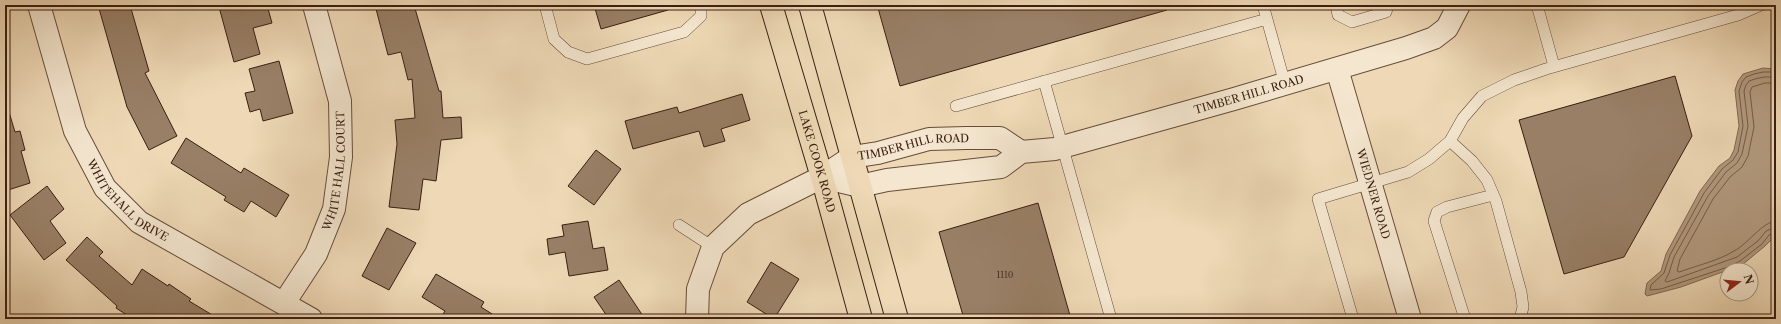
<svg xmlns="http://www.w3.org/2000/svg" width="1781" height="324" viewBox="0 0 1781 324" font-family="'Libre Caslon Text',serif">
  <style>
    .water { fill: #b1997d; stroke: #816852 }
    .lines { fill: none; stroke-linecap: round; stroke-linejoin: round }
    .shore { stroke: #765c47; stroke-width: 1 }
    .building { fill: #987f66; stroke: #3a1f11 }
    .lane-casing { stroke: #674d3a; stroke-width: 12 }
    .street-casing { stroke: #674d3a; stroke-width: 24 }
    .primary-casing { stroke: #3a1f11; stroke-width: 24 }
    .lane { stroke: #f4e6cf; stroke-width: 11 }
    .street { stroke: #f4e6cf; stroke-width: 22 }
    .primary { stroke: #eed8b5; stroke-width: 22 }
    .labels { text-anchor: middle; stroke-width: 4; stroke-linejoin: round; paint-order: stroke }
    .number-label { font-size: 9px; fill: #523726 }
    .street-label { font-size: 11px; fill: #3a1f11; stroke: #f4e6cf }
  </style>
  <rect width="100%" height="100%" fill="#eed8b5"/>
  <filter id="stains"><feTurbulence type="fractalNoise" baseFrequency=".005" numOctaves="4"/><feColorMatrix values="0 0 0 0 .2 0 0 0 0 .09 0 0 0 0 .02 0 0 0 .5 -.17"/></filter>
  <radialGradient id="worn" r=".72"><stop offset=".6" stop-color="#630" stop-opacity="0"/><stop offset="1" stop-color="#630" stop-opacity=".3"/></radialGradient>
  <path class="water" d="M1763 68 1776 69V235L1765 246 1742 265 1681 287 1647 296 1645 294 1647 283 1661 271 1666 254 1700 191 1719 166 1730 158 1734 150 1739 126 1735 90 1738 81 1743 74Z"/>
  <g class="lines">
    <path class="shore" d="M1776 72H1763L1754 74 1746 77 1742 82 1739 91 1743 126 1738 152 1733 160 1722 169 1704 193 1670 255 1664 273 1651 285 1650 290 1661 289 1728 267 1740 261 1762 244 1769 235 1776 232
      M1776 77H1764L1755 79 1749 81 1746 85 1744 91 1748 126 1742 154 1737 163 1726 172 1708 196 1674 257 1669 273 1665 281 1667 282 1737 257 1759 240 1766 231 1776 227
      M1776 83H1765L1752 87 1750 92 1754 127 1748 156 1742 167 1730 177 1713 199 1680 259 1677 271 1679 272C1696 266 1720 260 1734 251 1748 244 1762 222 1776 221"/>
  </g>
  <path class="building" d="M98 5H130L149 71 145 73 177 136 149 150 127 107Z
    M228 5H267L272 23 253 28 260 54 234 62 219 7Z
    M375 5H414L439 91H441L443 118 461 117 462 138 441 140 436 181 423 179 419 210 389 207 397 144 395 120 415 118 412 79 408 80 401 52 388 55Z
    M594 5H668V10L601 29Z
    M889 5H1166L1167 10 900 86 878 8Z
    M279 61 293 113 263 121 260 109 250 112 245 93 255 91 249 69Z
    M1675 76 1692 136 1624 257 1564 274 1519 120Z
    M742 94 750 120 721 129 725 141 704 147 699 131 633 149 625 121 677 107 679 113Z
    M5 112H9L15 132 20 131 25 150 21 151 30 183 5 191Z
    M186 138 241 173 244 168 289 195 276 217 251 201 244 212 224 200 226 197 171 163Z
    M596 150 621 169 594 205 568 186Z
    M47 186 64 209 50 221 66 243 44 260 10 215Z
    M1038 203 1071 319H964L939 232Z
    M588 221 593 249 604 247 608 270 569 276 565 252 549 255 547 239 564 236 562 225Z
    M387 228 416 243 389 290 362 276Z
    M87 237 103 252 99 256 132 285 142 269 168 286 169 284 191 299 189 301 219 319H133L116 308 117 306 66 260Z
    M771 262 799 279 774 319 747 302Z
    M436 274 484 302 481 307 500 319H440L445 311 422 297Z
    M619 280 645 319H609L594 297Z"/>
  <g class="lines">
    <g class="lane-casing">
      <path id="lane" d="M545 5 554 39 568 52 587 59 684 32 701 16V5
        M1263 5 1285 84
        M1336 5 1338 15 1352 22 1386 12 1388 5
        M1537 5 1554 66
        M1044 81 1111 319
        M956 106 1267 19
        M1450 141 1472 161 1487 180 1496 201 1521 292 1523 307 1520 319
        M679 225 713 247
        M1353 319 1318 199 1408 172 1429 159 1450 141 1463 118 1482 96 1514 80 1546 69 1738 15 1761 5
        M1465 319 1434 221 1437 212 1447 207 1493 195"/>
    </g>
    <g class="street-casing">
      <g id="street">
        <path id="s1" d="M39 5 75 131 105 188 139 222 311 319"/>
        <path id="s2" d="M1337 69 1410 319"/>
        <path id="s3" d="M822 177 860 186 887 180 1001 167 1021 152 1055 149 1234 99 1406 48 1434 38 1447 28 1459 5"/>
        <path id="s4" d="M284 303 316 254 334 209 341 157 340 101 314 5"/>
        <path id="s5" d="M697 319 698 289 713 247 748 214 822 177 852 157 878 153 929 139 966 138H1000L1021 152"/>
      </g>
    </g>
    <g class="primary-casing">
      <g id="primary">
        <path id="s6" d="M771 5 822 177 861 319"/>
        <path d="M810 5 897 319"/>
      </g>
    </g>
    <use href="#lane" class="lane"/>
    <use href="#street" class="street"/>
    <use href="#primary" class="primary"/>
  </g>
  <g class="labels">
    <g class="number-label">
      <text x="1005" y="278">1110</text>
    </g>
    <g class="street-label">
      <text dy="4" stroke="none"><textPath href="#s3" startOffset="442">TIMBER HILL ROAD</textPath></text>
      <text dy="4" stroke="none"><textPath href="#s5" startOffset="304">TIMBER HILL ROAD</textPath></text>
      <text dy="4" stroke="none"><textPath href="#s6" startOffset="163">LAKE COOK ROAD</textPath></text>
      <text dy="4" stroke="none"><textPath href="#s4" startOffset="145">WHITE HALL COURT</textPath></text>
      <text dy="4" stroke="none"><textPath href="#s2" startOffset="130">WIEDNER ROAD</textPath></text>
      <text dy="4" stroke="none"><textPath href="#s1" startOffset="220">WHITEHALL DRIVE</textPath></text>
    </g>
  </g>
  <rect width="1781" height="324" fill="none" stroke="#eed8b5" stroke-width="20"/>
  <rect x="6" y="6" width="1769" height="312" fill="none" stroke="#3a1f11" stroke-width="2"/>
  <rect x="10" y="10" width="1761" height="304" fill="none" stroke="#3a1f11"/>
  <g transform="translate(1739 282) rotate(74)"><circle r="19" fill="#f4e6cf" stroke="#aa9683"/>
  <path d="M0-3L7 15L0 10L-7 15Z" fill="#8f2418"/>
  <text y="-6" font-size="11" font-weight="bold" text-anchor="middle" fill="#3a1f11">N</text>
  </g>
  <rect width="100%" height="100%" filter="url(#stains)"/>
  <rect width="100%" height="100%" fill="url(#worn)"/>
</svg>
